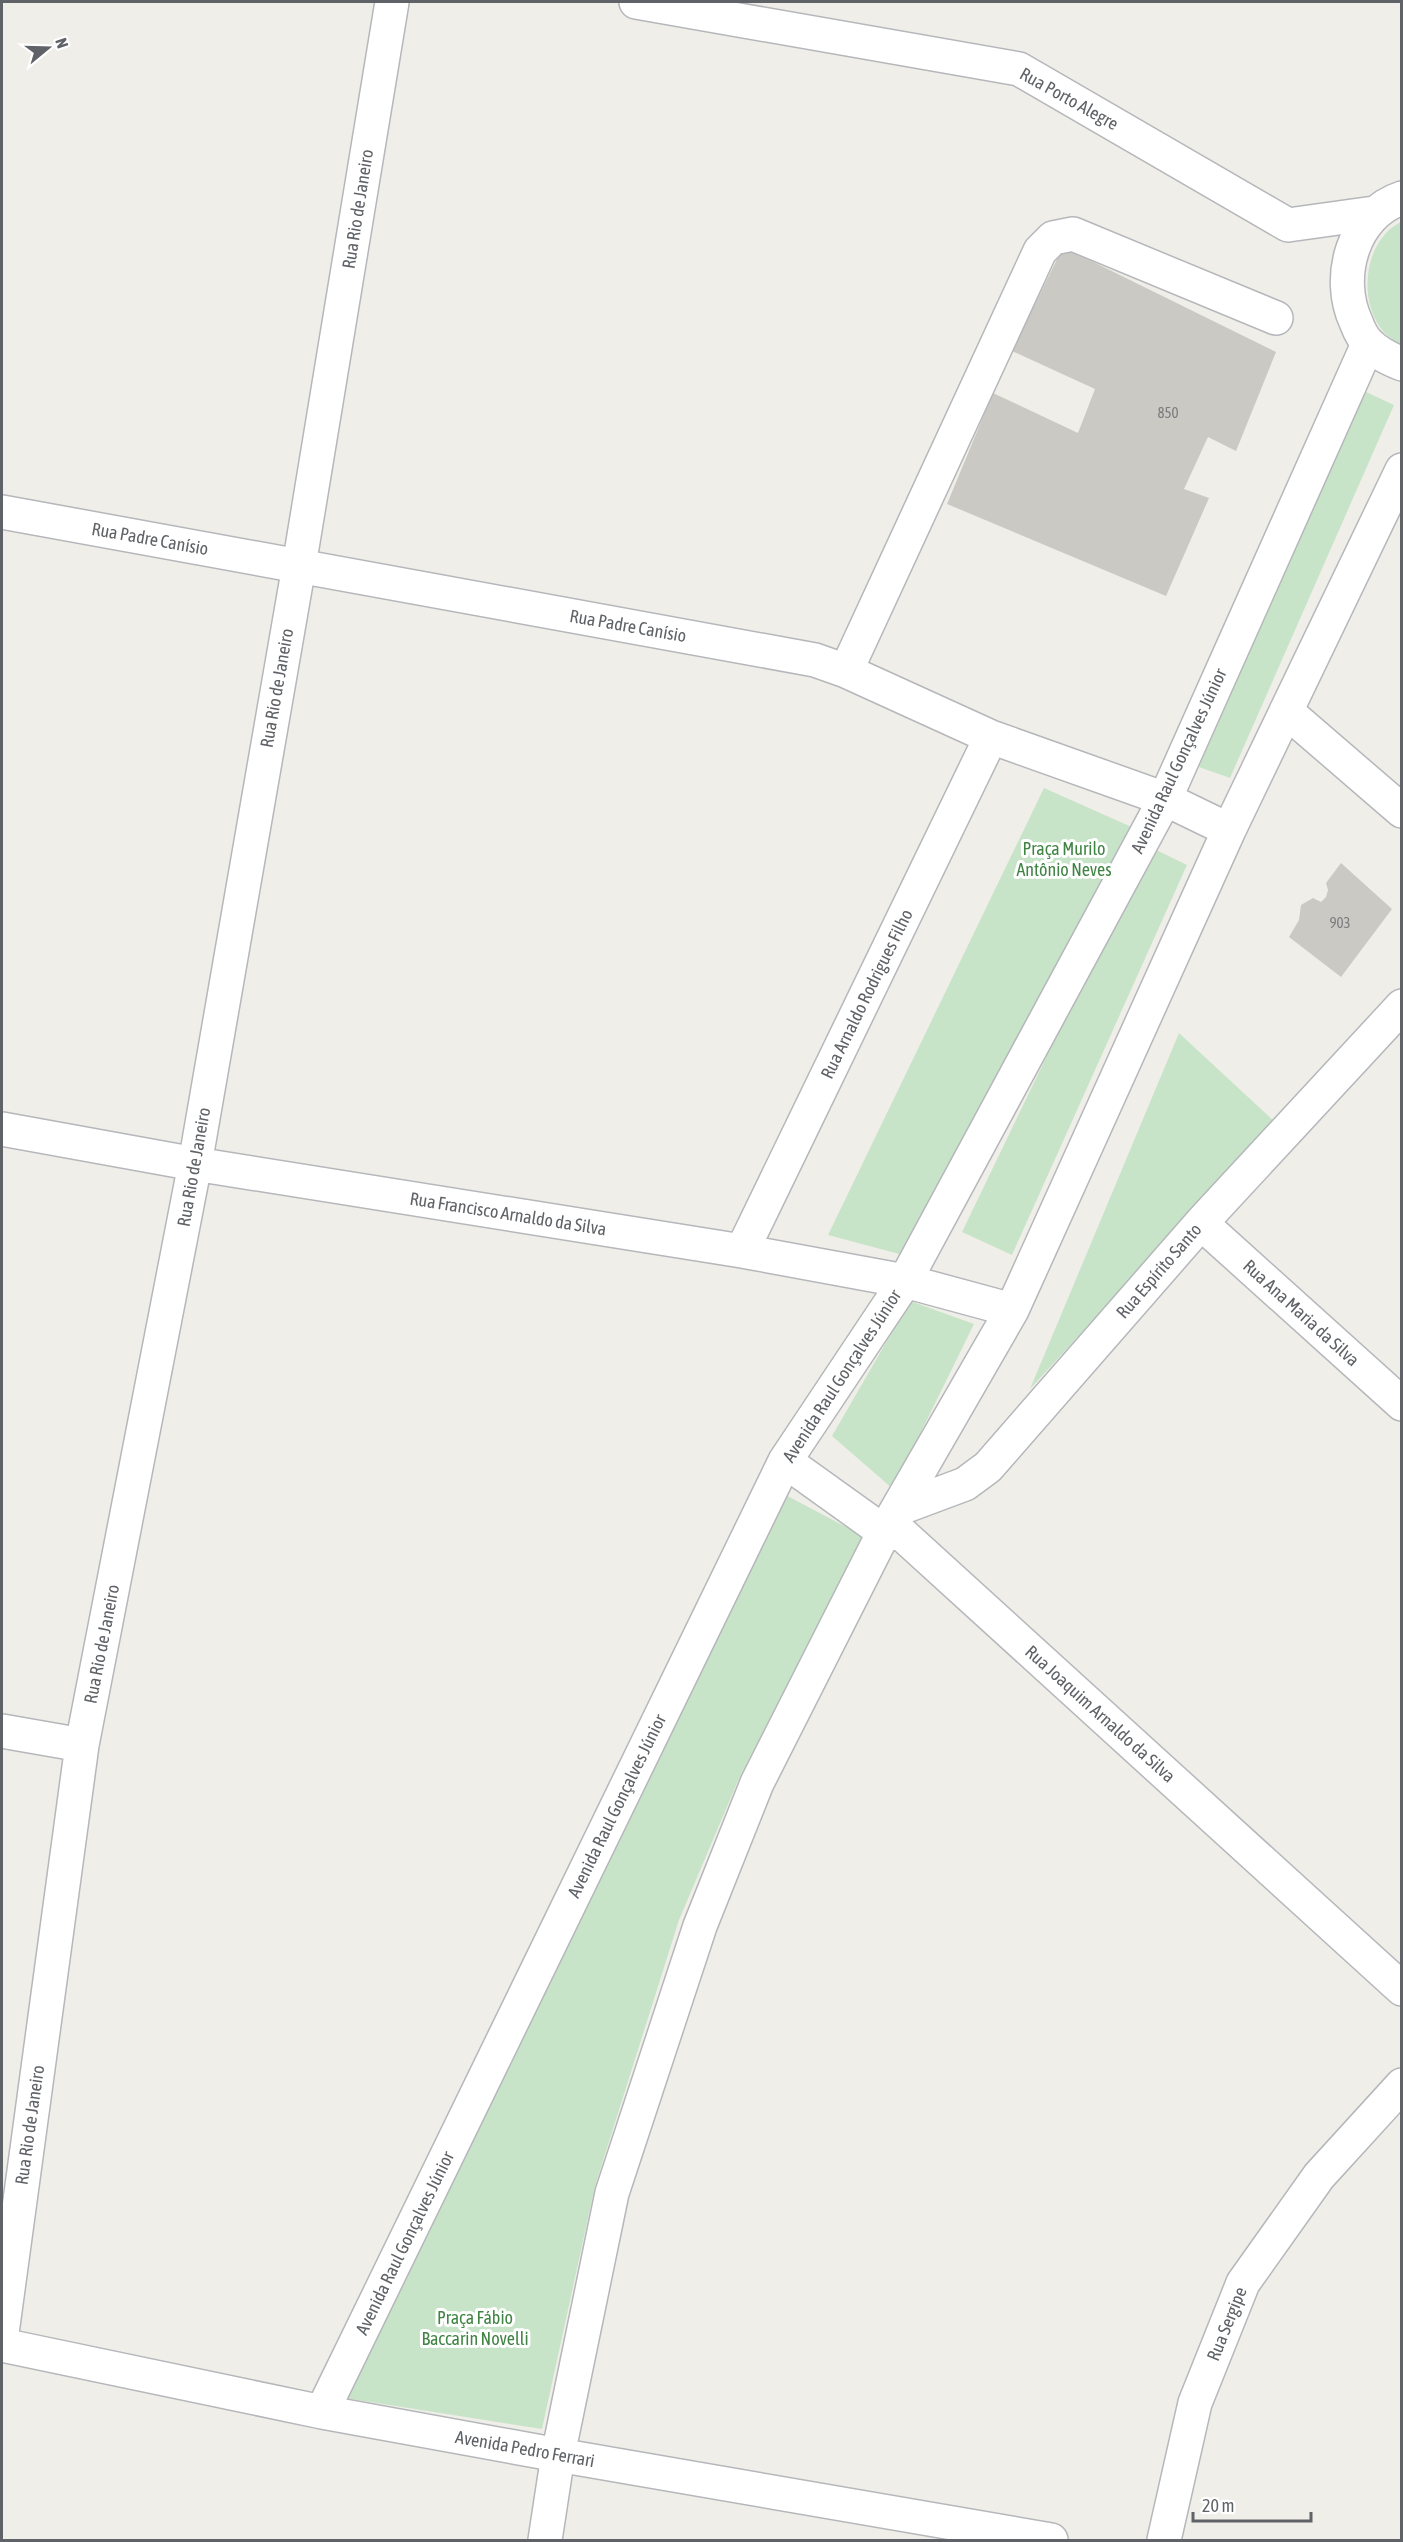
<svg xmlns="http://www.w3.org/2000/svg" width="1403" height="2542" viewBox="0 0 1403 2542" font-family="'Asap Condensed',sans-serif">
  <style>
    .green { fill: #c8e4c8 }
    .building { fill: #cbc9c4 }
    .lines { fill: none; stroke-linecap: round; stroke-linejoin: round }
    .minor-casing { stroke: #b5b7bb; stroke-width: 36 }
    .minor { stroke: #fff; stroke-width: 33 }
    .labels { text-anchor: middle; stroke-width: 6; stroke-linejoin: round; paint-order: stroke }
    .number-label { font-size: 15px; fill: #7a7c7e }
    .street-label { font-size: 18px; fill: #5f6266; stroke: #fff }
    .park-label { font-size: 18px; fill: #408444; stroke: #fff }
  </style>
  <rect width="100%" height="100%" fill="#f0eee8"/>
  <path class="green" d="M1401 222V346C1396 341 1388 337 1383 331 1357 300 1364 240 1401 222Z
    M1364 391 1394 405 1230 778 1199 767Z
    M1044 788 1136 829 903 1255 828 1235Z
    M1148 846 1187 865 1012 1255 962 1232Z
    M1179 1033 1275 1122 1030 1389Z
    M910 1301 974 1324 893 1489 832 1436Z
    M780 1492 865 1537 740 1776 679 1920 595 2186 542 2429 345 2398Z"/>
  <path class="building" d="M1063 247 1276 352 1236 451 1208 437 1184 489 1209 498 1166 596 947 504 993 393 1078 433 1095 389 1012 351Z
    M1341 863 1392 909 1341 977 1289 937 1299 920 1301 905 1313 898 1321 902 1326 897 1328 890 1326 883Z"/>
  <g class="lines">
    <g class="minor-casing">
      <path id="minor" d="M636 2 1019 69 1288 225 1374 213
        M1402 198C1353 214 1335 277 1356 322 1359 330 1363 339 1370 345 1379 354 1390 359 1402 364
        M2 512 815 660 846 671 991 737 1165 799 1229 830
        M846 671 1040 251 1053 238 1073 234 1276 318
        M1286 711 1402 811
        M2 1129 195 1164 742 1251 905 1281 1012 1310
        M1201 1223 1402 1404
        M742 1251 991 737
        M785 1461 884 1532 902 1534 1402 1989
        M898 1509 965 1484 988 1467 1201 1223 1402 1006
        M2 1731 82 1745
        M2 2333 82 1745 195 1164 299 566 392 2
        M2 2345 322 2412 558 2455 1051 2540
        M322 2412 785 1461 905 1281 1165 799 1368 344
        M545 2540 558 2455 612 2193 700 1926 757 1783 884 1532 1012 1310 1229 830 1402 470
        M1164 2540 1195 2403 1243 2283 1319 2176 1402 2085"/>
    </g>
    <use href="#minor" class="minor"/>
  </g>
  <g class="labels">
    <g class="number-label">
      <text x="1168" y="418">850</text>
      <text x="1340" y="928">903</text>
    </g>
    <g class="street-label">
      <text transform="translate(1069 99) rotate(29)" y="6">Rua Porto Alegre</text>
      <text transform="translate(358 209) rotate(-81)" y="6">Rua Rio de Janeiro</text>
      <text transform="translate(150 539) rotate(10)" y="6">Rua Padre Canísio</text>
      <text transform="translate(628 626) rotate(10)" y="6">Rua Padre Canísio</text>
      <text transform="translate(277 688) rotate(-80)" y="6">Rua Rio de Janeiro</text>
      <text transform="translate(1179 761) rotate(-65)" y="6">Avenida Raul Gonçalves Júnior</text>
      <text transform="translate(867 994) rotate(-64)" y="6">Rua Arnaldo Rodrigues Filho</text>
      <text transform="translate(194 1167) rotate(-80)" y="6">Rua Rio de Janeiro</text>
      <text transform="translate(508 1214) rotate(9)" y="6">Rua Francisco Arnaldo da Silva</text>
      <text transform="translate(1159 1271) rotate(-49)" y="6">Rua Espírito Santo</text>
      <text transform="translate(1301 1313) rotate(42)" y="6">Rua Ana Maria da Silva</text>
      <text transform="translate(842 1376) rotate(-57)" y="6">Avenida Raul Gonçalves Júnior</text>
      <text transform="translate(102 1644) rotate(-79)" y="6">Rua Rio de Janeiro</text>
      <text transform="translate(1100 1714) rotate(42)" y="6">Rua Joaquim Arnaldo da Silva</text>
      <text transform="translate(617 1806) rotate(-64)" y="6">Avenida Raul Gonçalves Júnior</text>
      <text transform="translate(30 2125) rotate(-82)" y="6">Rua Rio de Janeiro</text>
      <text transform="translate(405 2243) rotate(-64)" y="6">Avenida Raul Gonçalves Júnior</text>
      <text transform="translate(1227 2324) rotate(-68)" y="6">Rua Sergipe</text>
      <text transform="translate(525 2449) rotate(10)" y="6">Avenida Pedro Ferrari</text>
    </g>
    <g class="park-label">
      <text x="1064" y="855">Praça Murilo<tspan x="1064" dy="21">Antônio Neves</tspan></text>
      <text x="475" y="2324">Praça Fábio<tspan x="475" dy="21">Baccarin Novelli</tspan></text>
    </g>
  </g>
  <rect width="1403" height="2542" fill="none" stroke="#5f6266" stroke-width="6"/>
  <g transform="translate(48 48) rotate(71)" stroke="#ffffff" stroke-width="4.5" paint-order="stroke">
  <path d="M0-4.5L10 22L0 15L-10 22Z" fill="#5f6266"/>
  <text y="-9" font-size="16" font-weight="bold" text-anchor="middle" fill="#5f6266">N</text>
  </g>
  <path d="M1193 2512v9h118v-9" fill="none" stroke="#5f6266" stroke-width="3"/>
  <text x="1202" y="2512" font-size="18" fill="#5f6266" stroke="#ffffff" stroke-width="4.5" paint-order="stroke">20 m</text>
</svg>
